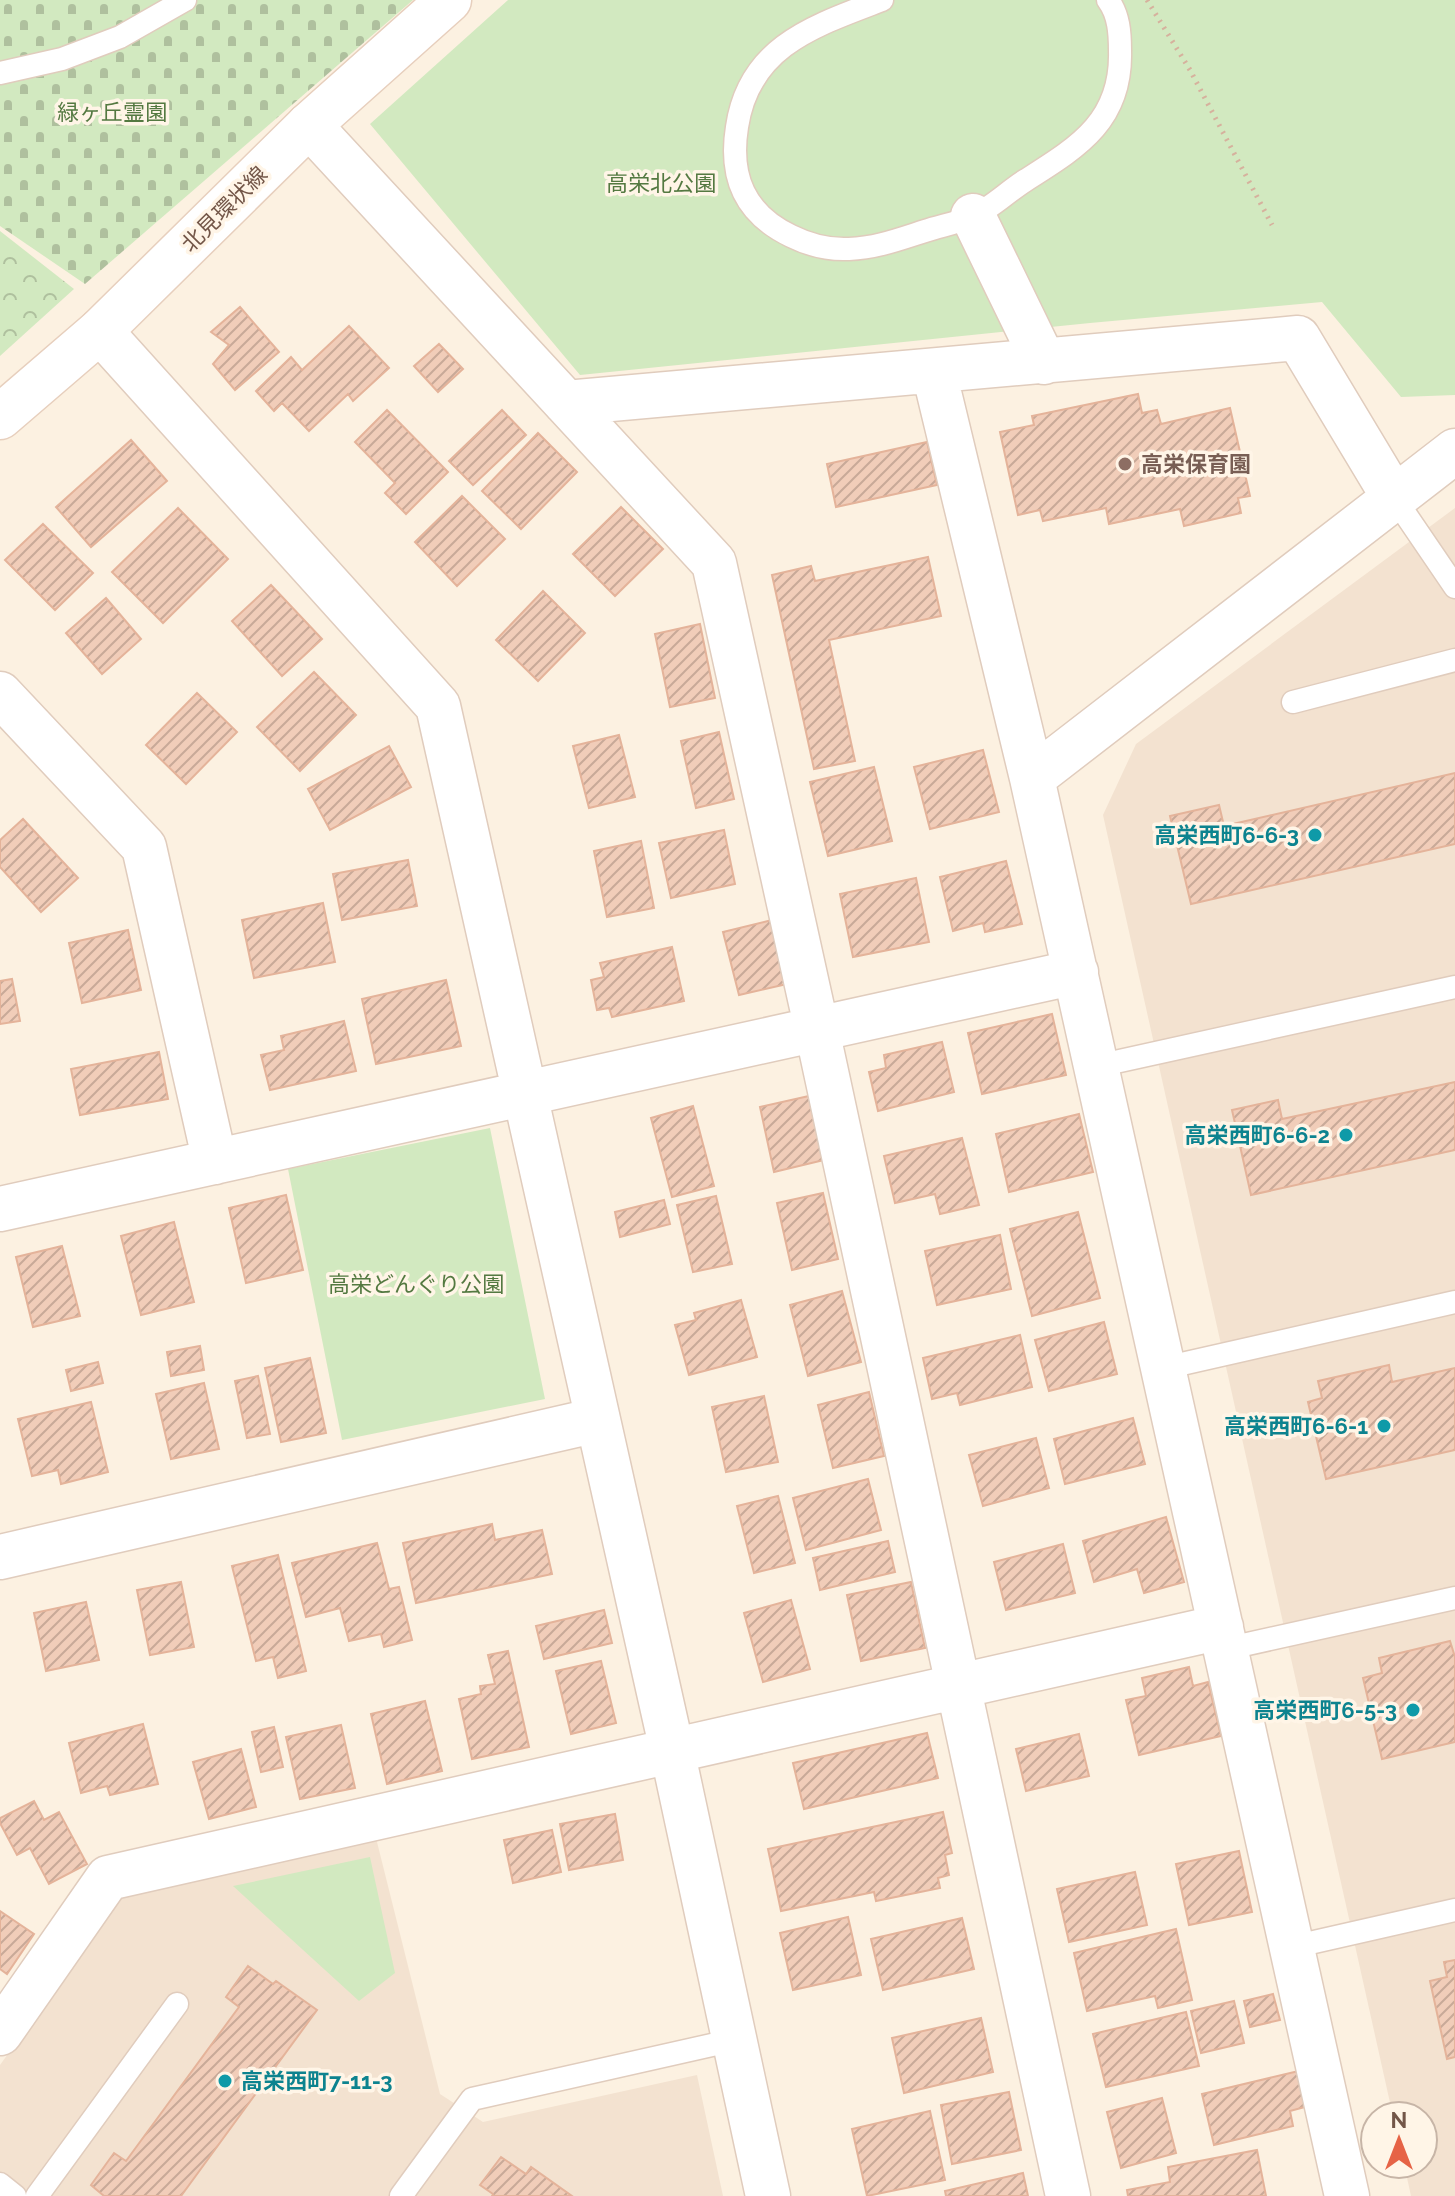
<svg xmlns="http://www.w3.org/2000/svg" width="1455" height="2196" viewBox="0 0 1455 2196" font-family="Raleway,'Noto Sans JP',sans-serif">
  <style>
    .residential { fill: #f3e2d0 }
    .forest { fill: url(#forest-crowns) }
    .cemetery { fill: url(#cemetery-stones) }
    .park { fill: #d2e9c0 }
    .building { fill: url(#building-hatch); stroke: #e4b39a; stroke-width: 2 }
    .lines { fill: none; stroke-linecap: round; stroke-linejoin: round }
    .lane-casing { stroke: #e0ccbd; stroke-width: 25 }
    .street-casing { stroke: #e0ccbd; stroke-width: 47 }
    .secondary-casing { stroke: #e7cfbd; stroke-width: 47 }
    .path { stroke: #d6b19d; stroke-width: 5; stroke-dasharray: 2 6; stroke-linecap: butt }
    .lane { stroke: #fff; stroke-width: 22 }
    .street { stroke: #fff; stroke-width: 44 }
    .secondary { stroke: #fff; stroke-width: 44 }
    .education-dot { fill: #8d6e63; stroke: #fff5e7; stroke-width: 3 }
    .culture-dot { fill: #0f9aa8; stroke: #fff5e7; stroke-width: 3 }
    .labels { text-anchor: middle; stroke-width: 7; stroke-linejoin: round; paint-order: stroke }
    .park-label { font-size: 22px; fill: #547941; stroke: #fff5e7 }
    .street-label { font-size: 22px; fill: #735648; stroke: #fff5e7 }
    .education-label { font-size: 22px; font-weight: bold; fill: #785e54; stroke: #fff5e7; text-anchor: start }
    .culture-label { font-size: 22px; font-weight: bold; fill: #0d838f; stroke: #fff5e7; text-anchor: end }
  </style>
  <defs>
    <pattern id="forest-crowns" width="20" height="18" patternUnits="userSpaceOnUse" patternTransform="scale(2)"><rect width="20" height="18" fill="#d2e9c0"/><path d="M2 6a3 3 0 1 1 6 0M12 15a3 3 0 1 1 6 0" fill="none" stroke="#afc09e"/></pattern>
    <pattern id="cemetery-stones" width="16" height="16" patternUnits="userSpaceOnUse" patternTransform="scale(2)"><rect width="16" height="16" fill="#d2e9c0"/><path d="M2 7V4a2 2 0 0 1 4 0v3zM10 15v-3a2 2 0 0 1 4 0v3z" fill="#afc09e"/></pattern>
    <pattern id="building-hatch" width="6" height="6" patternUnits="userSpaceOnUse" patternTransform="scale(2)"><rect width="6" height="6" fill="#f1cdb9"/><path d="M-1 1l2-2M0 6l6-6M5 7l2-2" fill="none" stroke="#c8a998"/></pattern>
  </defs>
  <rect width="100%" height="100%" fill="#fcf1e1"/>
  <path class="residential" d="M1455 508V2196H1411L1404 2164H1423V2116H1393L1103 815 1136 744Z
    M376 1838 440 2094 483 2122 697 2075 723 2196H0V2065L120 1898Z"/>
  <path class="forest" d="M0 231 74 289 0 356Z"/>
  <path class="cemetery" d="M0 0H413L85 284 0 226Z"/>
  <path class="park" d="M508 0H1455V395L1401 397 1322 302 1090 323 580 375 370 124Z
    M490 1128 545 1399 342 1440 288 1169Z
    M370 1857 395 1973 359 2001 233 1886Z"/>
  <path class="building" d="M240 307 279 352 235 390 213 364 229 345 211 332Z
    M349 326 389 368 353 401 348 394 309 431 282 403 274 411 256 391 291 357 302 370Z
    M439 344 463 369 438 392 414 366Z
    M1138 394 1142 413 1157 410 1161 424 1230 408 1250 496 1238 498 1241 513 1184 526 1180 509 1109 524 1106 508 1043 521 1040 510 1018 515 1000 432 1034 425 1032 416Z
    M387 410 448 472 406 514 385 493 395 483 355 442Z
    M502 410 526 435 473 485 449 461Z
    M538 433 577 472 521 529 482 491Z
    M131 440 167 481 91 547 56 507Z
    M927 442 937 485 836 507 827 464Z
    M462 496 505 539 457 586 415 542Z
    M621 507 663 549 615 596 573 554Z
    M178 508 228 559 163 623 112 572Z
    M43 524 93 573 55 610 5 560Z
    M928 557 941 616 829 640 855 761 814 769 772 575 811 566 815 581Z
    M271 585 322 639 282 676 232 621Z
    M543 591 585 633 538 681 496 640Z
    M106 598 141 639 102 674 66 633Z
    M700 624 715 698 670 707 655 634Z
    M314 672 356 715 300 771 257 727Z
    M197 693 237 732 186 784 146 745Z
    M719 732 734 799 696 808 681 741Z
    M619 735 635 797 589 808 573 746Z
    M389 746 411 787 330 830 308 789Z
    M983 750 999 812 930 829 914 767Z
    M874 767 892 841 828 856 810 782Z
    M1455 773V844L1191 904 1170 816 1219 805 1224 826Z
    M23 819 78 878 41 912 0 867V840Z
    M724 830 735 884 671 898 659 843Z
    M641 841 654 908 607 917 594 851Z
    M408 860 417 906 342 920 333 874Z
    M1006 861 1022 924 985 932 983 923 953 931 940 877Z
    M916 878 929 942 853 957 840 894Z
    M323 903 335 962 254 978 242 920Z
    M772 920 787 984 739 995 723 932Z
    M128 930 141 990 82 1003 69 943Z
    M672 947 684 1001 612 1017 609 1008 597 1010 591 980 604 977 600 963Z
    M12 979 20 1021 0 1024V981Z
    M446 980 461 1046 376 1064 362 999Z
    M1052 1014 1066 1075 982 1094 968 1033Z
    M344 1021 356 1071 270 1090 261 1055 284 1050 281 1036Z
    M942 1042 954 1092 878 1111 869 1072 886 1068 884 1055Z
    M159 1052 168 1099 80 1115 71 1069Z
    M1455 1082V1150L1251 1195 1232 1110 1278 1100 1282 1119Z
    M809 1096 824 1160 774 1172 760 1107Z
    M693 1106 714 1186 672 1197 651 1118Z
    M1079 1114 1093 1172 1009 1192 996 1134Z
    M962 1138 979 1205 940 1214 935 1194 895 1203 884 1156Z
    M823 1193 838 1259 792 1270 777 1203Z
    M286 1195 303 1270 246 1283 229 1208Z
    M716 1196 732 1264 693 1272 677 1205Z
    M664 1200 670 1224 620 1237 615 1212Z
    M1078 1212 1100 1298 1032 1316 1010 1229Z
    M174 1222 194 1302 141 1315 121 1236Z
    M1000 1235 1011 1289 937 1305 925 1251Z
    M62 1246 80 1316 33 1327 16 1257Z
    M842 1291 861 1362 808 1376 790 1305Z
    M741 1300 757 1357 689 1375 675 1325 696 1320 694 1313Z
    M1104 1322 1117 1374 1049 1391 1035 1340Z
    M1020 1335 1032 1387 960 1405 957 1393 932 1399 923 1358Z
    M200 1346 204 1370 171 1376 167 1352Z
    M310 1358 326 1433 281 1442 265 1368Z
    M98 1362 103 1383 71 1391 66 1370Z
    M1389 1365 1392 1382 1455 1368V1450L1326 1479 1308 1402 1322 1398 1318 1381Z
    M258 1376 270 1434 247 1438 235 1381Z
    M204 1383 219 1449 171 1459 156 1394Z
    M869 1392 884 1456 833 1468 818 1405Z
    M764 1396 778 1462 726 1472 712 1407Z
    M91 1402 108 1472 61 1484 58 1470 32 1476 18 1419Z
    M1133 1418 1145 1464 1065 1484 1054 1439Z
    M1036 1438 1049 1488 983 1506 969 1455Z
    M868 1479 881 1530 806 1550 793 1498Z
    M778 1496 795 1563 754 1573 737 1506Z
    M1166 1517 1184 1582 1144 1593 1137 1569 1094 1582 1083 1541Z
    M492 1524 495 1540 542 1530 552 1574 416 1603 403 1543Z
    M888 1541 895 1572 820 1590 813 1558Z
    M377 1543 389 1589 399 1587 412 1640 384 1647 381 1634 349 1641 340 1608 306 1617 292 1563Z
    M1063 1544 1075 1593 1006 1610 994 1562Z
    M278 1555 306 1671 278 1678 273 1657 256 1661 232 1566Z
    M181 1582 194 1647 150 1655 137 1590Z
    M911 1582 925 1648 861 1661 847 1595Z
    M791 1600 810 1669 763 1682 744 1613Z
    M86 1602 99 1660 46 1671 34 1613Z
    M604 1610 612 1643 544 1659 536 1626Z
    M1450 1641 1455 1657V1742L1382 1759 1363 1678 1382 1673 1379 1658Z
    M508 1651 529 1747 472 1759 459 1699 481 1694 480 1686 495 1684 488 1655Z
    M601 1661 616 1723 571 1734 556 1671Z
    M1189 1667 1193 1686 1208 1682 1221 1736 1139 1755 1126 1700 1146 1696 1142 1678Z
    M425 1701 442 1771 387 1784 371 1714Z
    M143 1724 158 1784 110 1795 107 1786 81 1793 69 1743Z
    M341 1725 355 1788 300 1799 286 1737Z
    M274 1727 283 1767 261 1772 252 1732Z
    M927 1733 938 1778 804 1809 793 1763Z
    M1079 1734 1089 1776 1026 1791 1016 1749Z
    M241 1749 256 1807 209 1819 193 1762Z
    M34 1801 44 1820 59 1812 87 1864 49 1884 30 1848 17 1855 0 1823V1818Z
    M943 1812 952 1853 945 1855 949 1875 938 1878 940 1888 876 1901 874 1892 781 1911 768 1849Z
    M615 1814 623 1860 569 1870 560 1824Z
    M552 1830 561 1872 513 1883 504 1840Z
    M1239 1851 1252 1912 1189 1925 1176 1864Z
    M1135 1872 1147 1925 1069 1942 1057 1889Z
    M0 1911 34 1934 7 1974 0 1969Z
    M848 1917 861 1975 793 1990 780 1933Z
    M962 1918 974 1969 883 1990 871 1939Z
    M1176 1929 1192 2000 1158 2008 1155 1996 1087 2011 1074 1953Z
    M1455 1960V2057L1447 2059 1430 1981 1447 1977 1444 1962Z
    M248 1966 273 1984 276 1981 317 2010 181 2196H104L91 2185 114 2153 126 2161 239 2007 226 1997Z
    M1273 1994 1280 2020 1250 2027 1244 2001Z
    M1234 2001 1244 2043 1201 2053 1191 2011Z
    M1186 2012 1199 2066 1106 2087 1093 2034Z
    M981 2018 993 2072 904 2093 892 2038Z
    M1303 2070 1312 2105 1290 2111 1293 2126 1214 2145 1202 2094Z
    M1009 2092 1021 2150 952 2164 941 2105Z
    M1162 2098 1176 2153 1121 2168 1107 2112Z
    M930 2111 945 2180 867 2196 852 2129Z
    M1257 2150 1266 2196H1128L1127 2190 1170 2182 1168 2167Z
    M501 2157 526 2174 531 2167 572 2196H492L493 2194 480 2185Z
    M1023 2173 1028 2196H946L945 2191Z"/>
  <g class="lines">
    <g class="lane-casing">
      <path id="lane" d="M882 0C814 26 749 46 737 127 729 177 745 214 791 236 809 245 828 250 849 249 876 248 900 239 925 231 940 226 957 223 971 217 991 209 1008 191 1026 180 1078 147 1122 121 1120 51 1120 33 1119 15 1108 0
        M0 73 62 59 120 37 185 0
        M1393 496 1455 587
        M1293 702 1455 660
        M1097 1066 1455 987
        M1164 1368 1455 1302
        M1225 1649 1455 1598
        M1292 1947 1455 1910
        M0 2184 15 2196
        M37 2196 177 2004
        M401 2196 472 2099 734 2040"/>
    </g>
    <g class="street-casing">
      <path id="street" d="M309 125 714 563 817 1030 1068 2196
        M973 216 1044 362
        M100 331 438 706 672 1750 768 2196
        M934 372 1032 778
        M566 403 1298 338 1393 496
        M0 694 144 847 215 1162
        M0 1209 1076 972
        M0 1557 597 1420
        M0 2033 108 1878C478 1794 850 1714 1221 1627
        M1347 2196 1032 778 1455 451"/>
    </g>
    <g class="secondary-casing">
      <path id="secondary" d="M0 417 100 331 309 125 449 0"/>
    </g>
    <path class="path" d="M1147 0 1190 70 1272 225"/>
    <use href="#lane" class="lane"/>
    <use href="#street" class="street"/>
    <use href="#secondary" class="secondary"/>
  </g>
  <circle class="education-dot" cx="1125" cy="464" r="8"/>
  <g class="culture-dot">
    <circle cx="1315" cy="835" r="8"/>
    <circle cx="1346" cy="1135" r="8"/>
    <circle cx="1384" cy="1426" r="8"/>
    <circle cx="1413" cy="1710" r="8"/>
    <circle cx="225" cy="2081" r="8"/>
  </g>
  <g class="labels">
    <g class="park-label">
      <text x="112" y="120">緑ヶ丘霊園</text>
      <text x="661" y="191">高栄北公園</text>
      <text x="416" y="1292">高栄どんぐり公園</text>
    </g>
    <g class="street-label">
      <text transform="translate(224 209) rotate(-45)" y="8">北見環状線</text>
    </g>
    <g class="education-label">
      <text x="1141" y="472">高栄保育園</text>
    </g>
    <g class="culture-label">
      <text x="1299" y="843">高栄西町6-6-3</text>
      <text x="1330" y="1143">高栄西町6-6-2</text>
      <text x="1368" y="1434">高栄西町6-6-1</text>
      <text x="1397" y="1718">高栄西町6-5-3</text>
      <text x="241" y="2089" text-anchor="start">高栄西町7-11-3</text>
    </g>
  </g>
  <g transform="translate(1399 2140)"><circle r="38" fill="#fff5e7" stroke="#c7b5a7" stroke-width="2"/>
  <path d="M0-6L14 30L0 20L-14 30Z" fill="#e66346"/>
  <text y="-12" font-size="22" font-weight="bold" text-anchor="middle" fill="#735648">N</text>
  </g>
</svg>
